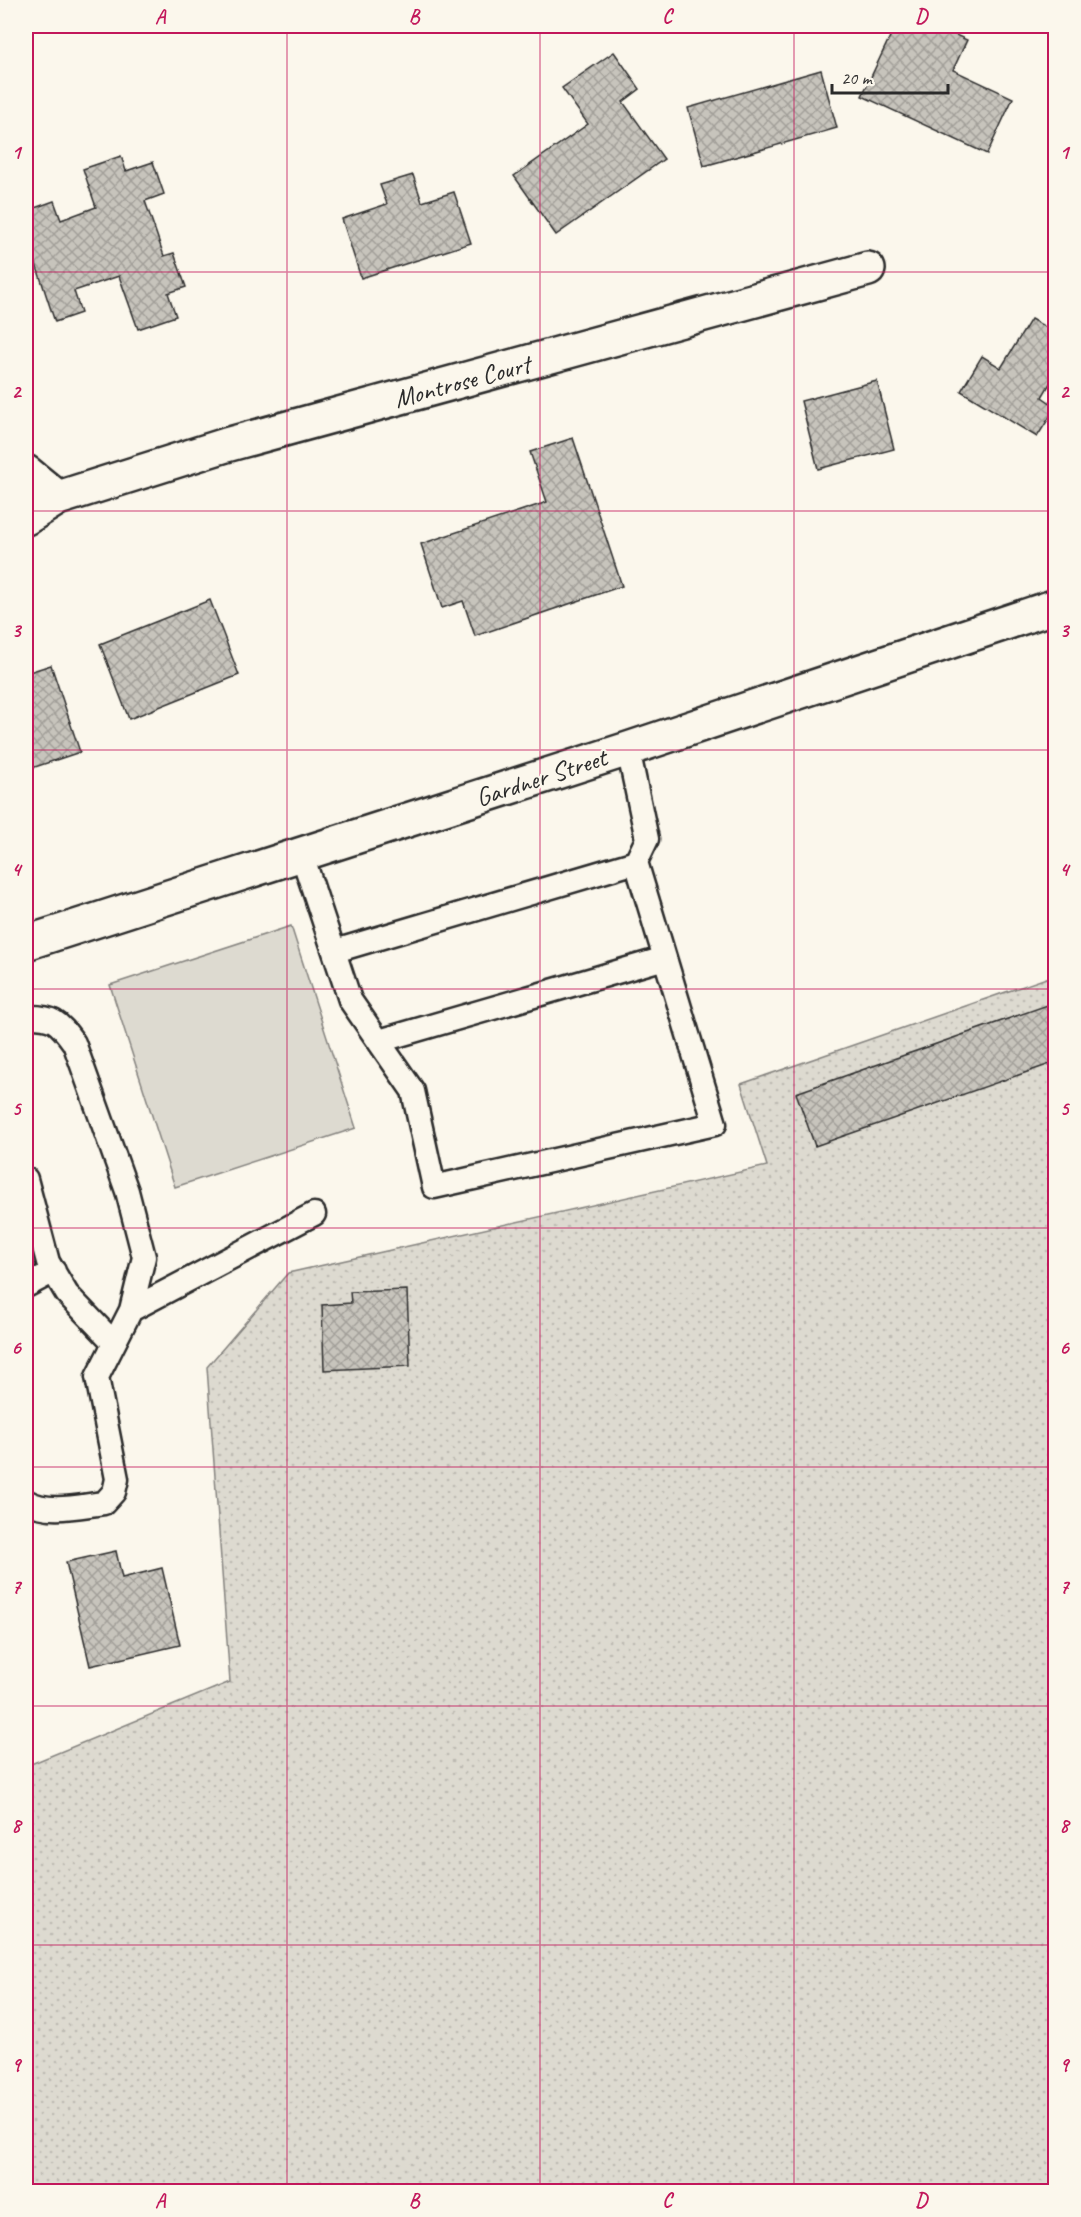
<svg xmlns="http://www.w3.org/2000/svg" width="1081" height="2217" viewBox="0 0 1081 2217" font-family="Caveat,sans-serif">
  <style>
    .grass { fill: url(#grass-dots); stroke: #84827e; stroke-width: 1.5 }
    .garden { fill: #dddad0; stroke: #84827e; stroke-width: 1.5 }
    .building { fill: url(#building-cross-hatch); stroke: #2b2b2b; stroke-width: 1.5 }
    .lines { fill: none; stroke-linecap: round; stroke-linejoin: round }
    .lane-casing { stroke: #2b2b2b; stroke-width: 27 }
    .street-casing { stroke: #2b2b2b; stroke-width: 38 }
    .lane { stroke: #fbf7ec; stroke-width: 22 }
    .street { stroke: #fbf7ec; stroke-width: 33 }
    .grid { fill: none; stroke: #c2185b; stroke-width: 1.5; stroke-opacity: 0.55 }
    .labels { text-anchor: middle; stroke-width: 4.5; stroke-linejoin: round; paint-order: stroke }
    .street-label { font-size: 26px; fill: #2b2b2b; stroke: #fbf7ec }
    .neatline { fill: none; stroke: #c2185b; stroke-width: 2 }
    .grid-label { font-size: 20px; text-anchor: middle; font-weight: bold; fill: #c2185b }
  </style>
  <defs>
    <pattern id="grass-dots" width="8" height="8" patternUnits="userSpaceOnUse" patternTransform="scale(1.5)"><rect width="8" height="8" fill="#dddad0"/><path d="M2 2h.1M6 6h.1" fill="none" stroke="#bebbb3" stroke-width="1.8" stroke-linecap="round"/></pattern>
    <pattern id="building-cross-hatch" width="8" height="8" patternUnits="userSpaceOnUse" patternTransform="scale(1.5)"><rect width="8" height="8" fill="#c7c4bc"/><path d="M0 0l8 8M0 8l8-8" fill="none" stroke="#a29f99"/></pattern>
  </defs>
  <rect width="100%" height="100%" fill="#fbf7ec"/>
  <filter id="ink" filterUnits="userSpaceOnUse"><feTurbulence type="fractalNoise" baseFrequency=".0167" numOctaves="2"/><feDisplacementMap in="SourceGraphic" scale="12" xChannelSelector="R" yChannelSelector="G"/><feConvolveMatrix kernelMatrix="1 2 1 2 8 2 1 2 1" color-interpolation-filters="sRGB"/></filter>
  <g filter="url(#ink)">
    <path class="grass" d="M1055 975V2191H26V1766L230 1682 207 1367 288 1273 767 1166 741 1084Z"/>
    <path class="garden" d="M291 926 356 1128 175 1187 110 985Z"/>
    <path class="building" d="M895 26H936L967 40 953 70 1013 98 987 154 862 96Z
      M614 52 640 89 623 102 664 159 556 235 514 176 588 124 562 88Z
      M821 70 837 128 704 166 688 108Z
      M121 156 126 171 153 162 164 194 145 201 164 256 174 253 186 287 168 293 176 316 138 329 119 276 74 291 81 313 55 322 26 234V211L54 201 61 220 96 207 83 169Z
      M413 175 422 202 454 192 471 243 361 278 342 219 387 204 380 185Z
      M1031 319 1056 333V373L1042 397 1056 407 1037 437 961 391 982 356 1001 368Z
      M877 381 894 449 818 469 801 401Z
      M573 438 622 586 475 636 463 601 442 608 421 544 547 502 530 452Z
      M210 600 239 675 129 719 100 644Z
      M51 665 80 752 26 770V673Z
      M1056 1002V1062L815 1146 796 1093Z
      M407 1290 410 1366 324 1370 322 1305 351 1303 350 1292Z
      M116 1551 122 1578 162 1568 180 1645 90 1666 66 1562Z"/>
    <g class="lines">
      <g class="lane-casing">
        <path id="lane" d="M302 855 350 1000 413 1091 434 1187 715 1124 636 862 647 839 628 749
          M335 951 636 862
          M26 1017C53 1016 58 1021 74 1043L127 1191 144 1257 131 1310 97 1377 117 1479 114 1492 104 1503C79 1506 48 1514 26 1501
          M379 1041 665 958
          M26 1179 48 1262 67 1294 113 1342
          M26 1286 54 1271
          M131 1310 314 1214"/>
      </g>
      <g class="street-casing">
        <path id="street" d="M26 472 58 498
          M26 518 58 498 226 445 868 269
          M26 943 628 749 1056 606"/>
      </g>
      <use href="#lane" class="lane"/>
      <use href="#street" class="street"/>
    </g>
  </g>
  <path class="grid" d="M287 26V2192M540 26V2192M794 26V2192M26 272H1056M26 511H1056M26 750H1056M26 989H1056M26 1228H1056M26 1467H1056M26 1706H1056M26 1945H1056"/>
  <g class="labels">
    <g class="street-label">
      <text transform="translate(462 381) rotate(-15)" y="9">Montrose Court</text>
      <text transform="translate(541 777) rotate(-18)" y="9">Gardner Street</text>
    </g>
  </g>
  <rect width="1081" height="2217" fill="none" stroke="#fbf7ec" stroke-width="66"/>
  <path d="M832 84v9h116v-9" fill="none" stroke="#2b2b2b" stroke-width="3"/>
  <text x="841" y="84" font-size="18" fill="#2b2b2b" stroke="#fbf7ec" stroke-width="4.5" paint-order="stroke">20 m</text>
  <rect x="33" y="33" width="1015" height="2151" class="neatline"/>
  <g class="grid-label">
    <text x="160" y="23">A</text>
    <text x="414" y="23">B</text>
    <text x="667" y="23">C</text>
    <text x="921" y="23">D</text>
    <text x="16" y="159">1</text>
    <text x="1064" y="159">1</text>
    <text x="16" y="398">2</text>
    <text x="1064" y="398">2</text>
    <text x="16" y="637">3</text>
    <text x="1064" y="637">3</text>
    <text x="16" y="876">4</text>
    <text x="1064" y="876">4</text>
    <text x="16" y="1115">5</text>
    <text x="1064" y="1115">5</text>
    <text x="16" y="1354">6</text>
    <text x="1064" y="1354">6</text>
    <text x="16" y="1593">7</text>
    <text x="1064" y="1593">7</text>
    <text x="16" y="1832">8</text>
    <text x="1064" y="1832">8</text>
    <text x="16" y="2071">9</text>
    <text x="1064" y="2071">9</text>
    <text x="160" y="2207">A</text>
    <text x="414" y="2207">B</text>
    <text x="667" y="2207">C</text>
    <text x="921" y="2207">D</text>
  </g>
</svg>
